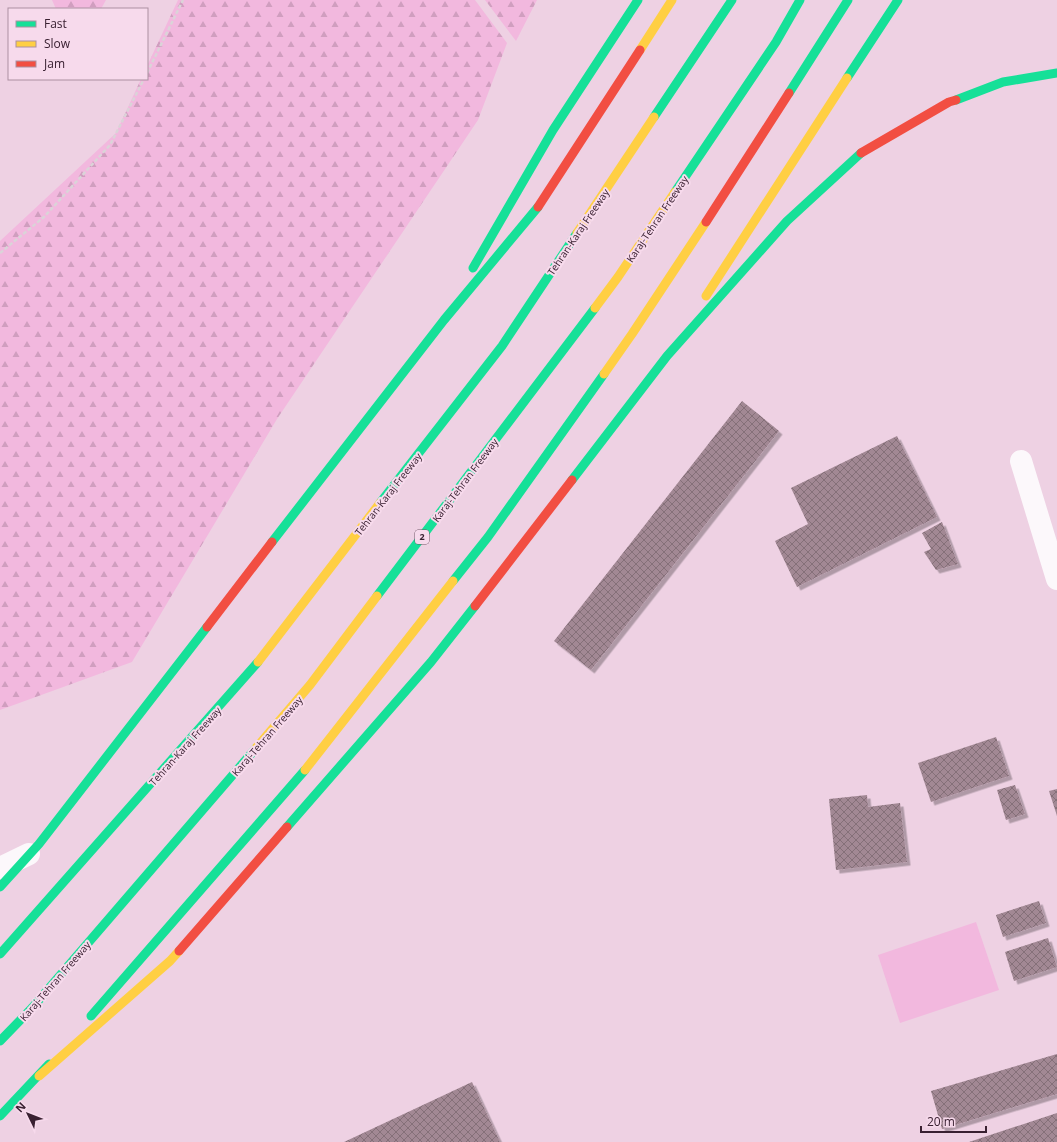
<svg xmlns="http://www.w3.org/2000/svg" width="1057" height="1142" viewBox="0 0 1057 1142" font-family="'Open Sans',sans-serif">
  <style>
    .forest { fill: url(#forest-firs) }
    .park { fill: #f2b8de }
    .building { fill: url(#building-cross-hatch); filter: url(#shadow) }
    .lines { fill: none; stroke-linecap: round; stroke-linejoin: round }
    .path { stroke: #dbd3d8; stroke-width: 2.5; stroke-dasharray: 4 2; stroke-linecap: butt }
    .street { stroke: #fcf8fb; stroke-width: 22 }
    .fast { stroke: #16e098; stroke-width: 9 }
    .slow { stroke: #ffcf43; stroke-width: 9 }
    .jam { stroke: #f24e42; stroke-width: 9 }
    .labels { text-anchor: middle; stroke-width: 4; stroke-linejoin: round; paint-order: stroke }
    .shield { fill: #f7daec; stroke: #725869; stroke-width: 1 }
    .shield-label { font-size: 9px; font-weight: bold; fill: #392031 }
    .street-label { font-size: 10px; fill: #392031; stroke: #f7daec }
  </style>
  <defs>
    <pattern id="forest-firs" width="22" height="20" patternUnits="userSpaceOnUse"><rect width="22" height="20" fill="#f2b8de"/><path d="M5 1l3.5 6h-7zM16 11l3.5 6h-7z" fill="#d09ebf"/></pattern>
    <pattern id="building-cross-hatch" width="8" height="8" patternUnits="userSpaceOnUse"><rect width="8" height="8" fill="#a28894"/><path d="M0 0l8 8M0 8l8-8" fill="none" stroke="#856f79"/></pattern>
    <filter id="shadow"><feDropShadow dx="3.5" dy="3.5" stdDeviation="0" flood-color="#0004"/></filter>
  </defs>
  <rect width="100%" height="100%" fill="#eed1e3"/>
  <path class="forest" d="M52 0H106L101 9H56Z
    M178 0H475L507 43 478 120 277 419 132 662 0 710V241L116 133 141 79H147V66Z
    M485 0H537L516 41Z"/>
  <path class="park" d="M976 922 999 990 900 1023 878 955Z"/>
  <path class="building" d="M742 401 779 431 591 670 554 641Z
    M897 436 937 517 797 587 775 541 808 524 791 488Z
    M942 522 958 564 936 570 924 552 931 549 922 533Z
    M996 737 1009 776 931 802 918 763Z
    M1015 785 1025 814 1006 820 997 790Z
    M1057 789V816L1049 791Z
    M867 795 868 807 900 803 907 862 836 870 829 799Z
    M1039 901 1046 923 1003 937 996 915Z
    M1048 938 1057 967 1014 981 1005 952Z
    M1057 1054V1094L942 1129 931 1091Z
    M472 1082 500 1142H344Z
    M1057 1113V1142H969Z"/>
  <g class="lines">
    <path class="path" d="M147 73 183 0
      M0 253 44 217 110 145 144 79"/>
    <path class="street" d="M1021 461 1057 579
      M0 868 29 854"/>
    <path class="fast" d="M847 78 898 0
      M789 93 848 0
      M956 100 1003 82 1057 73
      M654 117 732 0
      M675 192 776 42 800 0
      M473 268 553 130 638 0
      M572 480 667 356 787 221 861 153
      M380 503 502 346 577 233
      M272 542 444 320 538 207
      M453 581 488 537 604 374
      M377 596 595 308
      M287 827 431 662 475 606
      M0 887 39 844 207 627
      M0 954 258 662
      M91 1016 305 770
      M0 1041 32 1008 256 748
      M0 1116 49 1064"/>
    <path class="slow" d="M640 50 672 0
      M577 233 654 117
      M706 296 847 78
      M595 308 618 277 675 192
      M604 374 632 334 706 222
      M258 662 380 503
      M256 748 310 685 377 596
      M305 770 453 581
      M39 1076 170 961 179 951"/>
    <path class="jam" d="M861 153 949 102 956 100
      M538 207 640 50
      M706 222 789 93
      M475 606 572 480
      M207 627 272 542
      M179 951 287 827"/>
  </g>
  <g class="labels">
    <rect class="shield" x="415" y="530" width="14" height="14" rx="3"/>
    <g class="shield-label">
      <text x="422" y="540">2</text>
    </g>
    <g class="street-label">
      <text transform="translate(657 219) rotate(-56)" y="4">Karaj-Tehran Freeway</text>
      <text transform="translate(578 232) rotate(-56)" y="4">Tehran-Karaj Freeway</text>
      <text transform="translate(465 480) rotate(-53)" y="4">Karaj-Tehran Freeway</text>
      <text transform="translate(388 494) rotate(-52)" y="4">Tehran-Karaj Freeway</text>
      <text transform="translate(267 736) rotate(-49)" y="4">Karaj-Tehran Freeway</text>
      <text transform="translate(185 746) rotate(-48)" y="4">Tehran-Karaj Freeway</text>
      <text transform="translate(55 981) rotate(-49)" y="4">Karaj-Tehran Freeway</text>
    </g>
  </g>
  <rect x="8" y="8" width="140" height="72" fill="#f7daec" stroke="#ab90a1"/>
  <rect x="16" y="21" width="20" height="6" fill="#16e098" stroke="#ab90a1"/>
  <text x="44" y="28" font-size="12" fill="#392031">Fast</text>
  <rect x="16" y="41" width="20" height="6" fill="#ffcf43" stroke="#ab90a1"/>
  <text x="44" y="48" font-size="12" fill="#392031">Slow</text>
  <rect x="16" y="61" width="20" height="6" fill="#f24e42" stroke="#ab90a1"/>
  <text x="44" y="68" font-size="12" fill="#392031">Jam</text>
  <g transform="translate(28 1114) rotate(313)" stroke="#f7daec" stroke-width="3" paint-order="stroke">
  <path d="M0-3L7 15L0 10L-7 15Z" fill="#392031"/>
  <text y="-6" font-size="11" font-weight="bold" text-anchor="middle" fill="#392031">N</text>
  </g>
  <path d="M921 1126v6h65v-6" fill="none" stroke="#392031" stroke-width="2"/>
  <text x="927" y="1126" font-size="12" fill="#392031" stroke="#f7daec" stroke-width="3" paint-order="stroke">20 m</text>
</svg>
